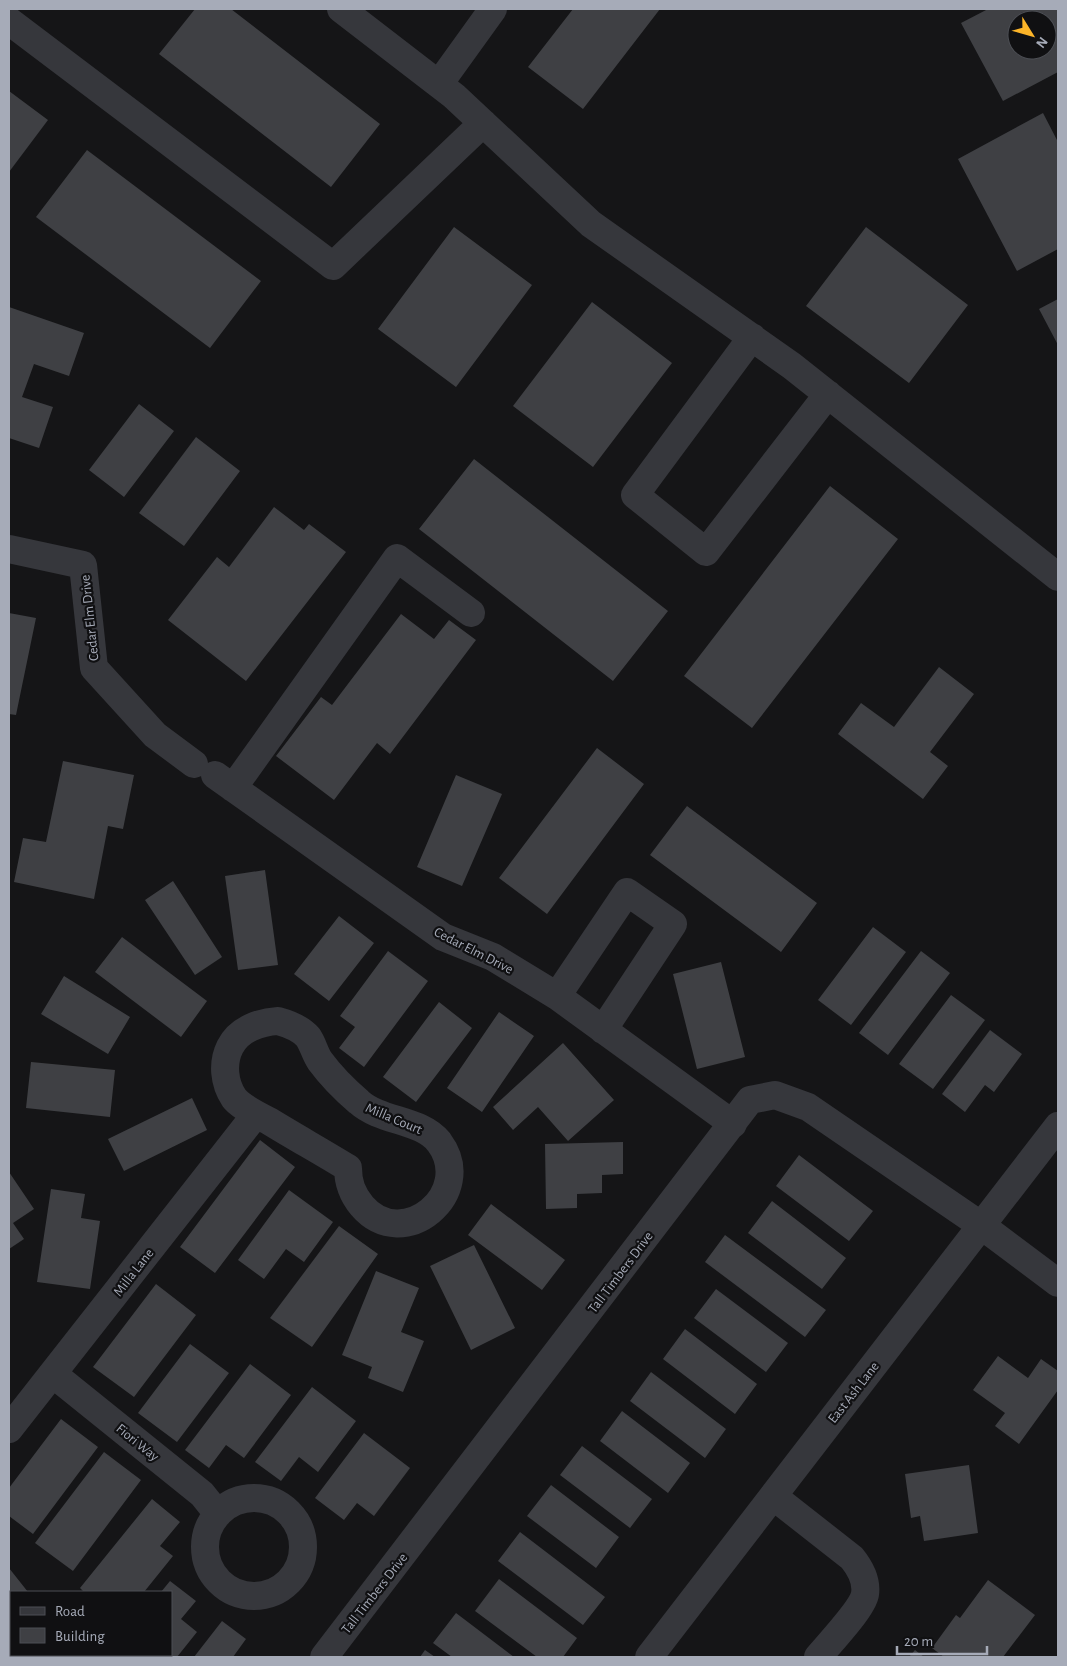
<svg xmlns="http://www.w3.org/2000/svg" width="1067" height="1666" viewBox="0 0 1067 1666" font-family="'Alegreya Sans',sans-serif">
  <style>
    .building { fill: #3f4044; fill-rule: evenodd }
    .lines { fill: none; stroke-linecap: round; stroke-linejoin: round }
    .minor { stroke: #36373c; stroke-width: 28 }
    .labels { text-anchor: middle; stroke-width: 4.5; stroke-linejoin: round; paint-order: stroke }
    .street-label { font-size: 14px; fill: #a6abb8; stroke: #101012 }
  </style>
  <rect width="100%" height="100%" fill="#151517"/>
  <path class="building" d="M195 9H231L380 124 331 187 159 54Z
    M573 9H660L583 109 528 67Z
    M988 9H1058V72L1003 101 961 23ZM1017 20H1047V50H1017Z
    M9 91 48 120 9 172Z
    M1043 113 1058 142V249L1017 271 958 159Z
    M87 150 261 281 210 348 36 217Z
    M454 227 532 285 456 387 378 329Z
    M866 227 968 305 909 383 806 306Z
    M1058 299V345L1039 309Z
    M592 302 672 363 593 467 513 406Z
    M9 307 84 333 69 376 34 364 22 397 53 407 39 448 9 438Z
    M139 404 174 431 124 497 89 470Z
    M196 437 240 471 184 546 139 513Z
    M474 459 668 611 613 681 419 529Z
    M830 486 898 539 752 728 684 676Z
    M274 507 304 530 309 524 346 552 246 681 168 620 217 557 229 567Z
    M9 613 36 618 16 715 9 714Z
    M401 614 434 639 449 620 476 640 390 754 377 743 334 800 276 756 321 697 332 705Z
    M939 667 974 694 930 752 948 766 923 799 838 734 861 703 894 727Z
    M597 748 644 784 547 914 499 878Z
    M63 761 134 775 123 829 108 826 94 899 14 882 23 838 46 842Z
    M456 775 502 794 462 886 417 867Z
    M687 806 817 903 781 952 650 855Z
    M265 870 278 965 238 970 225 876Z
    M173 881 222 957 195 975 145 900Z
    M339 916 374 943 329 1001 294 974Z
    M873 927 906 952 851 1025 818 1000Z
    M122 937 207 1001 181 1037 95 972Z
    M388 951 428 981 364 1067 339 1048 355 1027 340 1016Z
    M921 951 950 973 888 1055 859 1033Z
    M721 962 745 1057 697 1069 673 974Z
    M64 976 130 1017 108 1054 41 1014Z
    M951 995 985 1020 933 1089 899 1064Z
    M439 1002 472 1028 416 1102 383 1077Z
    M499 1012 534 1036 482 1112 447 1088Z
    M990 1030 1022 1054 994 1092 985 1085 965 1112 942 1094Z
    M563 1043 614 1100 568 1141 538 1107 513 1130 493 1107Z
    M31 1062 115 1070 110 1117 26 1108Z
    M192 1098 207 1130 124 1171 108 1139Z
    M260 1140 295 1167 215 1273 180 1247Z
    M623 1142V1174L602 1175V1193L577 1194V1208L546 1209 545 1144Z
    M799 1155 873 1211 849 1241 776 1186Z
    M9 1172 34 1209 13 1223 24 1239 9 1249Z
    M51 1189 85 1194 81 1218 100 1221 90 1289 37 1282Z
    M289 1190 333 1222 304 1262 286 1249 264 1279 238 1260Z
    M772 1201 846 1258 822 1289 748 1233Z
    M491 1204 565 1260 542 1290 468 1235Z
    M339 1226 378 1254 312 1347 270 1318Z
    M725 1235 826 1310 805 1337 705 1262Z
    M474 1245 515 1328 471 1350 430 1266Z
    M376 1271 419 1288 401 1332 424 1341 403 1392 368 1378 372 1367 342 1355Z
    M156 1284 196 1315 134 1397 93 1367Z
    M716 1289 788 1343 766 1372 694 1318Z
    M685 1329 757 1384 735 1414 663 1359Z
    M190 1344 229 1373 177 1442 138 1413Z
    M998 1356 1028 1378 1041 1359 1058 1371V1390L1019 1444 995 1426 1005 1413 973 1390Z
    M250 1364 291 1395 244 1458 226 1445 209 1468 185 1450Z
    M651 1372 726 1429 705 1458 630 1401Z
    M312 1387 356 1421 318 1472 299 1457 281 1481 255 1462Z
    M622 1411 690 1463 668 1493 600 1441Z
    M61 1419 98 1447 33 1534 9 1516V1488Z
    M364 1433 410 1468 374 1516 357 1503 344 1520 315 1498Z
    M582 1446 652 1499 630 1528 560 1475Z
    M104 1452 141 1480 73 1571 35 1543Z
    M969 1465 978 1533 924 1541 920 1516 911 1518 905 1474Z
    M551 1485 619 1537 596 1568 527 1516Z
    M152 1499 180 1522 160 1546 173 1556 144 1592H84L80 1588Z
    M520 1532 605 1597 583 1625 498 1561Z
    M9 1568 28 1592H11V1626L9 1628Z
    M499 1579 577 1638 563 1657H537L475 1611Z
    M988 1580 1035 1615 1003 1657H944L932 1648 956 1615 960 1618Z
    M170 1581 196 1601 181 1619 197 1632 177 1657H114L111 1655H171V1592H161Z
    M456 1613 514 1657H452L433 1643Z
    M222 1621 246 1639 233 1657H194Z
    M11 1638V1655H46L42 1657H9V1640Z
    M425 1650 435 1657H420Z
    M915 1650 924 1657H909Z"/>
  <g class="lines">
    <path class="minor" d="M341 9 454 96 591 224 792 366 1058 577
      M9 21 333 266 483 123
      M439 84 493 9
      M752 337 635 495 706 552 828 394
      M9 549 83 565 94 668 155 735 194 764
      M215 775 443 937 493 957 557 996 733 1124
      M233 788 397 558 471 613
      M557 996 627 892 673 924 603 1030
      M278 1021C289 1024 301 1029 308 1037 313 1044 315 1054 320 1061 331 1076 345 1090 359 1102 381 1122 421 1119 439 1142 477 1193 403 1254 362 1206 352 1194 348 1183 348 1168 322 1152 295 1137 269 1121 259 1116 240 1106 234 1098 224 1083 222 1063 230 1047 239 1029 260 1022 278 1021Z
      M53 1374 202 1494 218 1514
      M9 1429 256 1114
      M773 1496 852 1558C860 1568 867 1581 865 1594 863 1608 828 1645 818 1657
      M205 1547a49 49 0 1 1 98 0a49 49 0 1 1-98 0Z
      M324 1657 750 1100 775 1095 808 1107 982 1226 1058 1283
      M649 1657 1058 1126"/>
  </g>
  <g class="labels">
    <g class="street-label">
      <text transform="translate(89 618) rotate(-96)" y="5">Cedar Elm Drive</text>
      <text transform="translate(474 950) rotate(27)" y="5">Cedar Elm Drive</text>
      <text transform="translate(394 1118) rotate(23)" y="5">Milla Court</text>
      <text transform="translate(133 1272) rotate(-52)" y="5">Milla Lane</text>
      <text transform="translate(620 1272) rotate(-53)" y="5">Tall Timbers Drive</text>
      <text transform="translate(853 1392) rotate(-52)" y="5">East Ash Lane</text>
      <text transform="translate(138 1442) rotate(39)" y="5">Fiori Way</text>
      <text transform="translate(374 1593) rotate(-52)" y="5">Tall Timbers Drive</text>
    </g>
  </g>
  <rect width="1067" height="1666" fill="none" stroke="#a6abb8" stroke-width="20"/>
  <rect x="10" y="1591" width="162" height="65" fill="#101012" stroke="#4c4e54"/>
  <rect x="20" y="1607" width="25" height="8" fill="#36373c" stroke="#4c4e54"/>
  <text x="55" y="1616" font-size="15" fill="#a6abb8">Road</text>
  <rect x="20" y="1628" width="25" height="15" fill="#3f4044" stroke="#4c4e54"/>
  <text x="55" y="1641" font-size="15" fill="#a6abb8">Building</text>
  <g transform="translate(1032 35) rotate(127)"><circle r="24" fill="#101012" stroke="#4c4e54"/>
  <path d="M0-4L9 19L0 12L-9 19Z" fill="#fbb429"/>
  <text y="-8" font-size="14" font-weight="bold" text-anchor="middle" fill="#a6abb8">N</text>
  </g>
  <path d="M897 1646v8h90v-8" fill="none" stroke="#a6abb8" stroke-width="2.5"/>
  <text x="904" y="1646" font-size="15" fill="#a6abb8" stroke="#101012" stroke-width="4" paint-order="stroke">20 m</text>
</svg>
